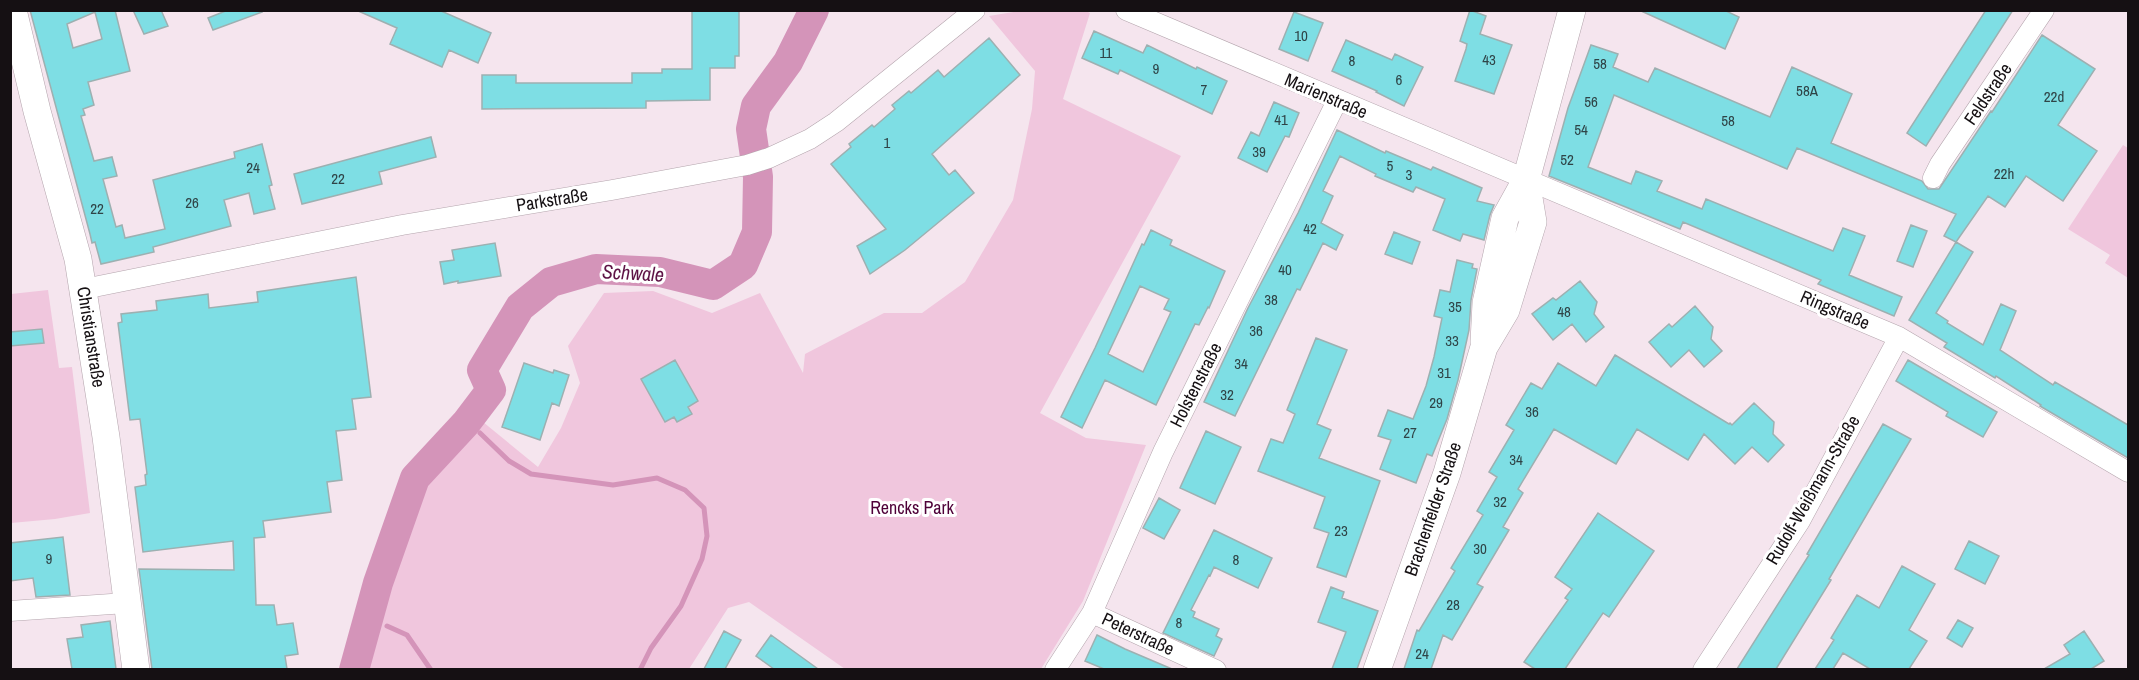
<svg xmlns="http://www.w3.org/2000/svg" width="2139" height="680" viewBox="0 0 2139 680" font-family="'Archivo Narrow',sans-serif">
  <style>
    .green { fill: #f0c6dd }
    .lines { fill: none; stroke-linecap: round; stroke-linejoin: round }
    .stream { stroke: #d494b9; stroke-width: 5 }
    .river { stroke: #d494b9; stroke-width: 30 }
    .building { fill: #7edee4; stroke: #9db0b1; stroke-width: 1.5; fill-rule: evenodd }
    .street-casing { stroke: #b4a5ad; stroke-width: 21 }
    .secondary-casing { stroke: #b4a5ad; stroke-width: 28 }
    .street { stroke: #fff; stroke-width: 20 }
    .secondary { stroke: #fff; stroke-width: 27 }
    .labels { text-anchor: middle; stroke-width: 6; stroke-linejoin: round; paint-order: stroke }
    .number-label { font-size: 15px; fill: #2f4447 }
    .street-label { font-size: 18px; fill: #151013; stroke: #fff }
    .park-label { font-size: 18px; fill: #4e0038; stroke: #fff }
    .water-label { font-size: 20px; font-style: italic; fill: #5e1346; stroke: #fff }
  </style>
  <rect width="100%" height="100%" fill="#f5e5ee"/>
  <path class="green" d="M1026 10H1084L1090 13 1063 99 1181 156 1040 413 1086 438 1146 445 1083 601 1041 669H845L749 602 728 608 689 669 364 670 382 586 425 481 458 444 483 422 538 467 561 428 580 383 568 346 604 293 653 291 712 313 760 293 803 373 805 354 884 313H922L965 282 1013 200 1032 109 1035 71 989 16Z
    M2123 145 2128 148V278L2105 263 2110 255 2068 229Z
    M48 290 59 368 72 367 90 513 55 519 11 523V294Z"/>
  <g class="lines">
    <path class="stream" d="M480 433 509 461 531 474 613 485 657 478 685 490 704 508 707 536 702 559 681 606 651 648 640 670
      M387 626 407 635 431 670"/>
    <path class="river" d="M354 670 378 583 415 478 466 423 491 390 482 370 520 307 551 282 596 269 660 272 713 285 743 265 757 232 758 177 751 129 756 106 788 62 814 10"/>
  </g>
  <path class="building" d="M30 10H115L130 71 88 82 94 105 83 109 85 115 81 116 94 161 112 157 117 176 103 179 116 227 122 225 125 238 165 229 153 180 235 158 234 152 262 144 272 185 269 186 275 209 254 214 249 193 224 200 231 226 153 247 154 252 101 264 95 242 92 243 90 234ZM95 12 102 39 73 48 67 24Z
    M133 10H161L168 26 144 34Z
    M228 10H261L262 12 213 30 208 18Z
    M356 10H439L491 33 478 63 449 50 442 67 390 44 397 28Z
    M692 10 739 11V56H735V68H710V100L646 101V108L482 109V75H516V83H632V73H662V69H692Z
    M1470 10 1486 16 1480 34 1512 45 1494 94 1455 81 1466 49 1467 44 1460 41Z
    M1639 10H1724L1739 17 1725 49Z
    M1986 10H2013L1926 146 1907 133Z
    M1294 12 1323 23 1308 61 1279 49Z
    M1094 31 1143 53 1147 45 1196 69 1197 67 1227 81 1212 114 1120 70 1118 74 1082 58Z
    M2042 35 2095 69 2058 125 2097 151 2063 201 2026 176 2005 207 1988 196 1956 242 1944 236 1956 214 1797 148 1787 169 1614 95 1588 167 1631 184 1636 171 1662 181 1657 191 1702 209 1706 199 1833 251 1843 228 1865 236 1849 275 1902 297 1894 316 1818 284 1821 280 1683 222 1680 229 1549 176 1568 108 1591 45 1618 54 1613 67 1648 82 1655 68 1770 117 1792 67 1852 94 1831 143 1922 181 1928 189H1939L1991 111 1992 112Z
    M989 38 1020 75 932 154 949 175 955 170 974 193 905 250 870 274 857 246 886 229 831 164 851 147 849 144 872 125 874 127 895 109 892 105 909 91 911 93 938 70 944 77Z
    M1346 40 1392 60 1395 54 1423 67 1404 106 1376 92 1377 91 1332 71Z
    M1274 102 1299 113 1289 137 1285 136 1267 172 1238 158 1251 132 1259 136Z
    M1337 130 1385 153 1386 151 1431 170 1433 167 1482 188 1477 201 1494 205 1490 215 1484 240 1463 234 1460 241 1433 230 1445 199 1416 187 1413 192 1375 176 1376 174 1340 156 1323 191 1333 196 1321 223 1343 235 1336 250 1323 243 1300 290 1297 289 1235 416 1204 402 1248 308 1298 213Z
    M431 137 436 157 379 172 382 184 302 204 294 174Z
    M1911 225 1927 231 1913 267 1897 261Z
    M1151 230 1172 240 1170 245 1225 271 1209 308 1208 307 1199 325 1195 324 1156 405 1105 380 1082 428 1061 417 1095 348 1142 244 1144 245ZM1140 286 1169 299 1164 309 1171 312 1143 372 1108 354Z
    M1394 232 1420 242 1412 264 1385 254Z
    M1956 242 1973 252 1936 313 1948 321 1947 323 1983 345 2001 304 2016 311 2000 350 2053 385 2055 382 2128 425V458L2040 406 2041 405 1996 376 1995 378 1944 347 1947 343 1909 320Z
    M495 243 501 276 458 283V281L444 284 440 262 454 260 452 250Z
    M1457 260 1473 264 1472 268 1477 269 1471 300 1469 330 1458 380 1447 419 1432 456 1427 454 1416 483 1380 469 1391 440 1378 436 1388 410 1413 419 1426 386 1434 357 1442 318 1434 316 1440 290 1450 292Z
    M356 277 371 397 352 399 356 429 336 431 342 480 327 482 331 512 263 521 265 537 254 538 256 605H274L277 625 293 623 298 654 285 656 287 669H152L139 569 234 570 233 541 143 552 135 487 146 485 145 475 147 474 140 419 130 420 118 323 122 322 121 314 157 310 156 301 208 294 209 308 258 302 257 292Z
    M1580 281 1597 302 1594 314 1604 327 1586 342 1572 324 1553 340 1532 314 1553 298 1556 300Z
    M1695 306 1713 327 1711 339 1722 351 1704 367 1689 350 1671 367 1649 342 1669 324 1672 327Z
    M42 329 44 343 10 346V332Z
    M1316 338 1347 350 1317 424 1331 430 1319 458 1380 481 1346 577 1317 567 1329 533 1314 528 1325 497 1258 471 1271 439 1283 443 1295 414 1287 410Z
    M1615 355 1729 424 1730 423 1732 425 1754 403 1774 422 1773 434 1784 445 1768 462 1752 447 1735 464 1704 434 1688 460 1637 429 1616 464 1554 429 1518 489 1523 493 1503 527 1509 530 1477 584 1483 587 1452 640 1443 635 1431 669H1404L1417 630 1419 631 1455 571 1451 568 1483 515 1477 511 1497 477 1489 472 1514 430 1506 425 1531 383 1542 389 1558 363 1596 386Z
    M675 360 698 401 688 407 692 414 677 422 674 417 665 422 641 379Z
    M1908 360 1997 412 1983 437 1946 416 1948 412 1896 381Z
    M524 363 553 373 554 370 569 375 559 406 552 403 540 440 502 427Z
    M1883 424 1911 439 1829 579 1831 580 1776 669H1737L1809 555 1807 554Z
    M1206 431 1241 447 1215 504 1180 488Z
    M1159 498 1180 510 1164 539 1143 528Z
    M1598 513 1654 551 1609 617 1603 613 1565 669H1535L1524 662 1568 600 1565 598 1572 589 1555 577Z
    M1214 530 1272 558 1258 588 1214 567 1210 576 1209 575 1191 610 1195 612 1193 617 1219 629 1216 636 1222 639 1214 656 1163 633Z
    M63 537 70 595 36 597 33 578 10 581V543Z
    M1969 541 1999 556 1985 584 1955 569Z
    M1902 566 1935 584 1909 630 1927 641 1909 669H1870L1843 653 1833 669H1815L1834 640 1831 638 1857 595 1879 608Z
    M1331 587 1344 592 1342 598 1378 611 1357 669H1332L1346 632 1318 622Z
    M1958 620 1973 628 1962 647 1947 638Z
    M110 621 116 669H72L67 639 83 637 81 625Z
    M724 631 741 640 725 669H704Z
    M2084 631 2104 661 2091 669H2044L2070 654 2064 645Z
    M771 635 818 669H774L756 656Z
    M1097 635 1125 649 1172 669H1104L1085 661Z"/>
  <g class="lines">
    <g class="street-casing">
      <path id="street" d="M1126 10 1899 337 2128 472
        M1933 178 1940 164 2044 10
        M84 289 402 225 612 190 747 165 769 158 810 139 836 122 975 10
        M10 611 126 603
        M1092 613 1216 670
        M1055 670 1092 613 1163 452 1337 101
        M1703 670 1800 521 1899 337"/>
    </g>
    <g class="secondary-casing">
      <path id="secondary" d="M13 10 37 111 78 259 106 437 136 670
        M1484 342 1486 303 1505 218 1526 180 1572 10
        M1377 670 1447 473 1484 347 1506 310 1533 222 1526 180"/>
    </g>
    <use href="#street" class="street"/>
    <use href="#secondary" class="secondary"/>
  </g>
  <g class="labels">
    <g class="number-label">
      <text x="1301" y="41">10</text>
      <text x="1106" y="58">11</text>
      <text x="1489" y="65">43</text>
      <text x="1352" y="66">8</text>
      <text x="1600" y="69">58</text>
      <text x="1156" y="74">9</text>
      <text x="1399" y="85">6</text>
      <text x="1204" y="95">7</text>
      <text x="1807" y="96">58A</text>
      <text x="2054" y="102">22d</text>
      <text x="1591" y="107">56</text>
      <text x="1281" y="125">41</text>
      <text x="1728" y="126">58</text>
      <text x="1581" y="135">54</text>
      <text x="887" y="148">1</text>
      <text x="1259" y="157">39</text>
      <text x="1567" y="165">52</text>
      <text x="1390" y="171">5</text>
      <text x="253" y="173">24</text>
      <text x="2004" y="179">22h</text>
      <text x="1409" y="180">3</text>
      <text x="338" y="184">22</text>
      <text x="192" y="208">26</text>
      <text x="97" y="214">22</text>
      <text x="1310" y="234">42</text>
      <text x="1285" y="275">40</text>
      <text x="1271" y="305">38</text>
      <text x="1455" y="312">35</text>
      <text x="1564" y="317">48</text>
      <text x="1256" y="336">36</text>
      <text x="1452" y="346">33</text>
      <text x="1241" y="369">34</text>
      <text x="1444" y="378">31</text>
      <text x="1227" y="400">32</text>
      <text x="1436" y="408">29</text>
      <text x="1532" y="417">36</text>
      <text x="1410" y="438">27</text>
      <text x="1516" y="465">34</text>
      <text x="1500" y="507">32</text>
      <text x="1341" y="536">23</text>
      <text x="1480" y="554">30</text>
      <text x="49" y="564">9</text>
      <text x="1236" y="565">8</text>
      <text x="1453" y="610">28</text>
      <text x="1179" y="628">8</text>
      <text x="1422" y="659">24</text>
    </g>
    <g class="street-label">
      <text transform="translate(1988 94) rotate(-56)" y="6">Feldstraße</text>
      <text transform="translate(1326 96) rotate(23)" y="6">Marienstraße</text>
      <text transform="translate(552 200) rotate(-9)" y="6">Parkstraße</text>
      <text transform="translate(1835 310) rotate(23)" y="6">Ringstraße</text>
      <text transform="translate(91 337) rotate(81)" y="6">Christianstraße</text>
      <text transform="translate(1196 385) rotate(-63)" y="6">Holstenstraße</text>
      <text transform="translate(1813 490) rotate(-60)" y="6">Rudolf-Weißmann-Straße</text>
      <text transform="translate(1433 509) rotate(-71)" y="6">Brachenfelder Straße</text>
      <text transform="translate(1138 634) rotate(25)" y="6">Peterstraße</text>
    </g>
    <g class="park-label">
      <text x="912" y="514">Rencks Park</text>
    </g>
    <g class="water-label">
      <text transform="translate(633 273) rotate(3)" y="7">Schwale</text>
    </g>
  </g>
  <rect width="2139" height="680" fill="none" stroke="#151013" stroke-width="24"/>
</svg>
